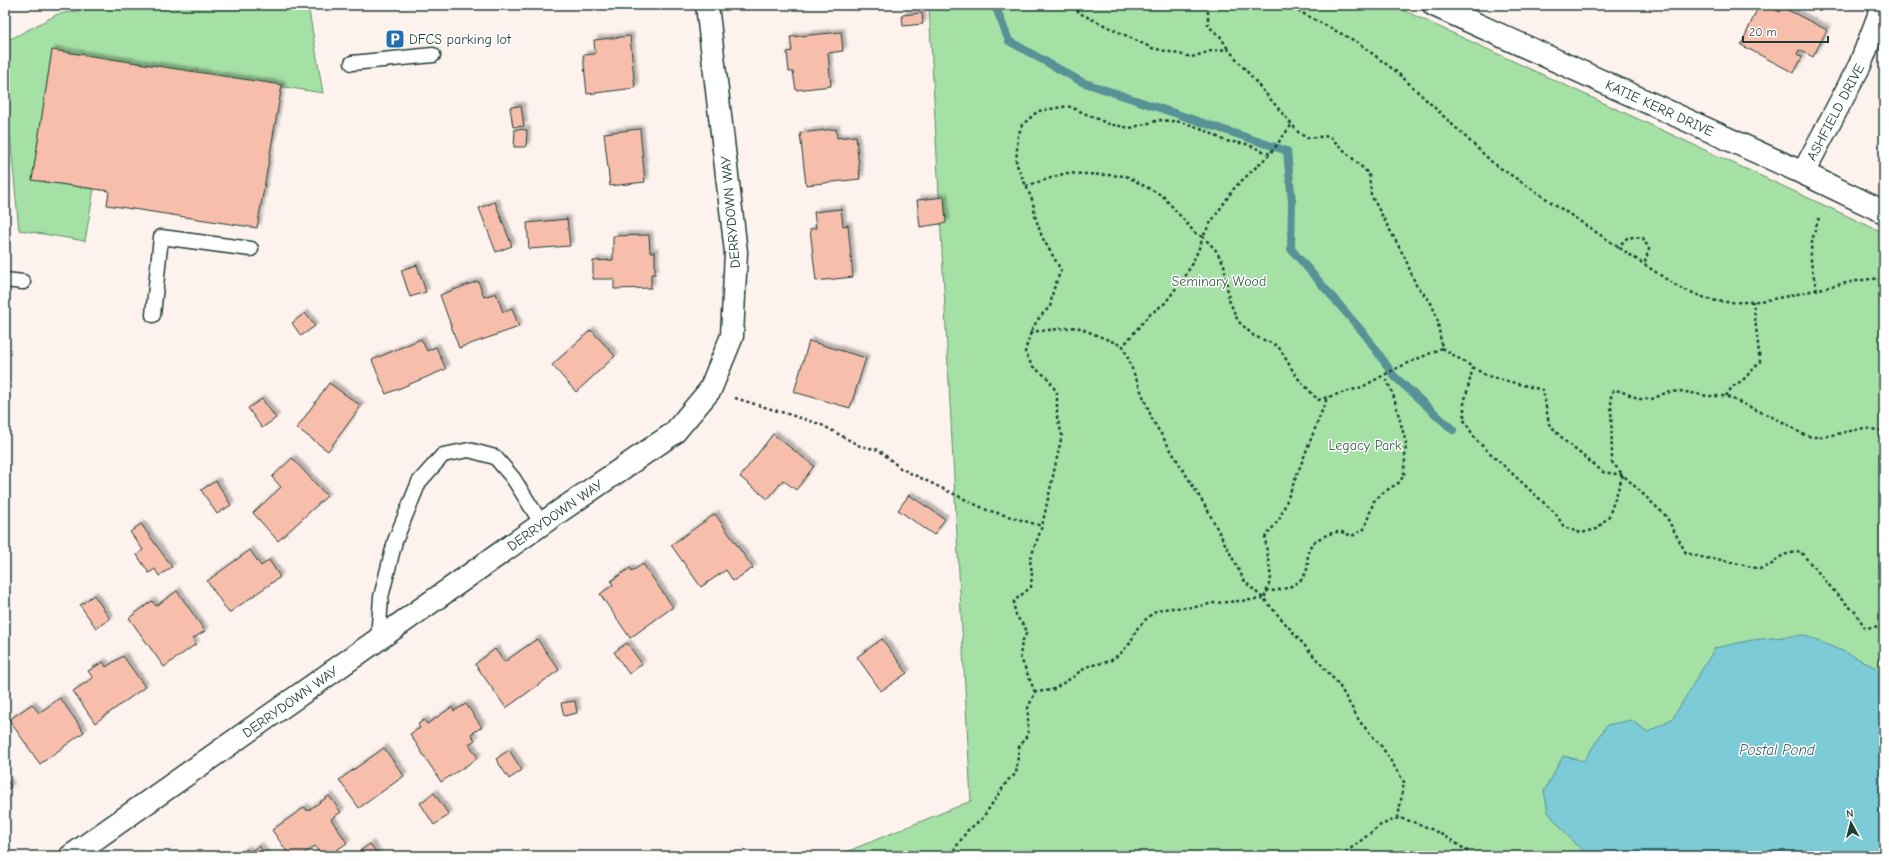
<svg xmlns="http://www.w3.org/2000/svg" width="1889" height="861" viewBox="0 0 1889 861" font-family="'Comic Neue',sans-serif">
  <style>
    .green { fill: #a5e0a5; stroke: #628e6c }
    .water { fill: #7bcbd7; stroke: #569296 }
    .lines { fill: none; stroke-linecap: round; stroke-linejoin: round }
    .stream { stroke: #569296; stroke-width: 8 }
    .building { fill: #f7beac; stroke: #1f3d34; filter: url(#shadow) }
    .lane-casing { stroke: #1f3d34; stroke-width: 17 }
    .street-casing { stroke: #1f3d34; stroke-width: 25 }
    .secondary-casing { stroke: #1f3d34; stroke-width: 25 }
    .path { stroke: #1f3d34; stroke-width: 2.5; stroke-dasharray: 3 3; stroke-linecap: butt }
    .lane { stroke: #fff; stroke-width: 14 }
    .street { stroke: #fff; stroke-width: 22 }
    .secondary { stroke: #fff; stroke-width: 22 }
    .labels { text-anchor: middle; stroke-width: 3; stroke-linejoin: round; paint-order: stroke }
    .poi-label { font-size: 14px; fill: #1f3d34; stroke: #fff; text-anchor: start }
    .street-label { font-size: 14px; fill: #1f3d34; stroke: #fff }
    .park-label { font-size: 14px; fill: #3a5e4b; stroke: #fff }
    .water-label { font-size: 15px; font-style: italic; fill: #36605d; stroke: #fff }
  </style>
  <defs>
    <filter id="shadow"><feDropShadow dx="3.5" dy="-3.5" stdDeviation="1" flood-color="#0004"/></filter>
  </defs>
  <rect width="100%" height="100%" fill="#fdf2ee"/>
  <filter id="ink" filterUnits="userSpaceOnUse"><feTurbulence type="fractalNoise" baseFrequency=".025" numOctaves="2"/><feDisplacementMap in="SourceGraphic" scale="8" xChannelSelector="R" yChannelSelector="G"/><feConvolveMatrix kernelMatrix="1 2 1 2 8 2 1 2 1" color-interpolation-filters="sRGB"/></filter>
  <g filter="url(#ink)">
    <path class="green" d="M115 5H308L323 93 52 51 32 180 94 189 85 241 19 230 5 82V42L58 14Z
      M929 5H1392L1884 233V856H836L971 801Z"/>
    <path class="water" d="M1804 635 1847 653 1884 672V856H1590L1575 844 1548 812 1544 791 1563 756 1584 761 1607 725 1631 720 1648 732 1673 718 1715 648 1752 640Z"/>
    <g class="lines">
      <path class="stream" d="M995 5 1009 41 1082 82 1287 151 1292 202 1291 249 1367 337 1394 376 1453 430"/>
    </g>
    <path class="building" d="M1759 5H1767L1780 12 1782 7 1827 30 1813 57 1799 50 1797 54 1802 57 1794 73 1741 45Z
      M922 13 923 24 903 26 902 15Z
      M841 32 843 51 828 53 831 86 796 90 793 72H789L787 52 792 51 790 37Z
      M630 36 635 88 587 94 583 55 595 54 594 40Z
      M52 50 282 85 257 228 107 205 109 191 32 180Z
      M521 106 524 126 513 127 510 107Z
      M515 129 527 130 526 147H514Z
      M640 129 645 182 610 186 604 133Z
      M836 129 837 138 856 136 860 179 806 185 800 133Z
      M944 197 946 223 920 227 917 200Z
      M495 202 512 246 496 252 479 208Z
      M841 209 843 226 848 225 853 277 816 281 810 229 816 228 814 212Z
      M567 219 570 246 529 249 527 223Z
      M649 235 650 252H655V274H651V288L614 289V279H593V261L613 260V236Z
      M417 265 426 292 410 297 401 270Z
      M478 281 484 297 496 293 503 312 512 308 519 327 459 348 440 295Z
      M305 313 315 326 301 336 292 323Z
      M591 330 615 356 576 392 552 365Z
      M421 339 427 351 436 347 446 369 386 394 372 360Z
      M809 341 866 358 850 408 794 392Z
      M329 383 361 406 328 451 297 428Z
      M262 399 276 418 262 428 248 408Z
      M773 434 814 466 796 490 783 480 768 499 740 477Z
      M292 458 327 496 278 541 253 513 281 487 272 477Z
      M216 481 231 505 217 514 201 490Z
      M909 495 945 519 934 535 898 510Z
      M715 514 753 568 733 581 726 570 701 587 671 545Z
      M141 524 172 567 159 576 155 569 149 573 137 555 143 550 130 532Z
      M250 550 261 566 269 560 280 577 229 613 207 581Z
      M643 564 673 607 630 638 600 594 613 585 611 581 630 568 632 571Z
      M177 591 205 631 192 639 196 644 164 667 129 618 152 601 156 606Z
      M94 595 110 619 96 628 80 605Z
      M537 639 559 670 506 708 475 664 495 649 504 662Z
      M882 639 907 673 881 691 857 657Z
      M627 643 642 664 629 674 614 652Z
      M123 656 145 687 95 723 73 691 93 678 88 671 103 662 106 667Z
      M60 698 84 732 40 764 9 720 32 704 39 713Z
      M575 701 577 713 564 716 561 703Z
      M466 704 482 727 471 734 475 740 469 744 478 758 441 782 410 734 420 728 418 724 424 720 427 724 452 707 454 711Z
      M384 748 404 776 359 808 339 780Z
      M509 750 522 770 509 779 496 759Z
      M5 778 11 787 5 791Z
      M434 793 449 815 434 825 420 803Z
      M329 796 341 812 331 819 347 843 328 856H321L315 846 301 856H290L272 830 305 807 307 811Z
      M370 844 379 856H359L357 853Z
      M259 846 266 856H237L247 849 249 852Z"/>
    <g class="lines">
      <g class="lane-casing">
        <path id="lane" d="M352 63 433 55
          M5 280 23 282
          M153 315 161 237 251 249
          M378 639 381 597 395 541 419 482 443 455 469 450 495 457 513 478 542 524"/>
      </g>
      <g class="street-casing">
        <g id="street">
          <path id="s1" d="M1803 173 1860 65 1883 5"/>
          <path id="s2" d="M71 856 563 509 674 433 710 390 732 336 736 252 707 5"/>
        </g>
      </g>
      <g class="secondary-casing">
        <g id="secondary">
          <path id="s3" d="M1434 5 1803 173 1884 212"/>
        </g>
      </g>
      <path class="path" d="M1073 5 1079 13 1152 48 1192 57 1211 51 1228 49 1299 133 1307 138 1329 136 1369 174 1371 195 1405 258 1416 285 1430 301 1437 317 1442 348 1487 376 1543 390 1549 424 1566 442 1603 472 1623 475 1666 516 1686 553 1705 558 1723 560 1760 569 1772 564 1783 555 1800 551 1840 598 1856 613 1865 628 1881 626 1884 627
        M1208 5V26L1220 36 1228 49
        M1287 5 1357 42 1398 73 1493 163 1678 287C1689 291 1701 297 1712 300 1766 311 1830 280 1884 278
        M1026 186 1066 173 1126 176 1163 196 1195 233 1203 237 1209 225 1235 187 1270 154 1292 124
        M1617 248 1628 237 1643 238 1649 249 1644 265
        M1817 291C1809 258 1808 249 1819 218
        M1030 332 1077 327 1123 346
        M1442 348 1397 368 1362 387 1318 400 1296 376 1280 349 1274 344 1254 336 1238 321 1229 300 1224 264 1215 249 1203 237 1198 251 1186 275 1165 303 1148 316 1123 346 1153 421 1207 509 1245 582 1264 599 1339 685 1360 722 1382 747 1404 782 1398 818C1427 824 1450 838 1474 856
        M1473 367 1464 404V420L1476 440 1556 514 1564 527 1581 533 1597 529 1609 516 1623 475 1612 462 1611 394 1614 390 1620 391 1640 399H1652L1665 393 1680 391 1708 396H1726L1785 423 1802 434 1812 437H1823L1864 428 1884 431
        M1726 396 1732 387 1743 380 1760 362 1753 301
        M735 398 820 424 860 446 879 450 900 468 987 510 1042 526
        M1266 591C1281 591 1303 586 1307 569 1309 561 1306 554 1310 547 1314 540 1329 533 1337 532 1341 531 1347 534 1352 536L1364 529 1374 501 1384 492 1400 482 1404 474 1406 443 1393 394 1385 376
        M1035 692 1020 656 1022 642 1027 632C1022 618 1014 622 1014 601L1031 587 1032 573 1030 560 1042 526 1062 435 1057 417V393L1048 378 1032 366 1025 352C1030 333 1034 320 1050 307L1053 291 1061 270 1042 237 1035 216 1033 202 1016 163 1018 136 1022 125 1038 111 1068 106 1109 124 1130 128 1160 120 1181 122 1203 129 1225 141 1246 144 1270 154
        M950 856 967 831 982 819 1008 780 1016 774 1019 747 1028 734V708L1035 692 1052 690 1073 677 1079 672 1089 666 1110 661 1121 653 1131 642 1136 630 1148 617 1157 610 1171 608 1195 607 1214 603 1264 599 1271 578 1265 538 1280 518 1327 398
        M1341 856 1381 825 1398 818"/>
      <use href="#lane" class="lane"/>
      <use href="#street" class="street"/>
      <use href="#secondary" class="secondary"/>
    </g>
  </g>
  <defs>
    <g id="parking-square" transform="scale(1)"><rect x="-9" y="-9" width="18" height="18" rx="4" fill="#1f6fb2" stroke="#fff"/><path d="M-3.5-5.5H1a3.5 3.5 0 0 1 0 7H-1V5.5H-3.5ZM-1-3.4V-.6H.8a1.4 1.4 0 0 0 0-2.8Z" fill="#fff"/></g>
  </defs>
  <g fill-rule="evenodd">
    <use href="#parking-square" x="395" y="39"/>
  </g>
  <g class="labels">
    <g class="poi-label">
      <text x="409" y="44">DFCS parking lot</text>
    </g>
    <g class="street-label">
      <text dy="5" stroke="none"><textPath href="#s3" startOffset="248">KATIE KERR DRIVE</textPath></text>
      <text dy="5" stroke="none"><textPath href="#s1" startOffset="69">ASHFIELD DRIVE</textPath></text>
      <text transform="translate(730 212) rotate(-95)" y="5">DERRYDOWN WAY</text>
      <text dy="5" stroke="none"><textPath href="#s2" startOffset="592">DERRYDOWN WAY</textPath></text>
      <text dy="5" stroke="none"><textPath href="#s2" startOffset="268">DERRYDOWN WAY</textPath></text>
    </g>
    <g class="park-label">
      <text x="1219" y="286">Seminary Wood</text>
      <text x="1365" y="450">Legacy Park</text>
    </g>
    <g class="water-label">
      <text x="1777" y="755">Postal Pond</text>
    </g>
  </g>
  <rect width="1889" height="861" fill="none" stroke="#fff" stroke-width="20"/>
  <rect x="10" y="10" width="1869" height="841" fill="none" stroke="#1f3d34" stroke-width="1.5" filter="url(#ink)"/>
  <g transform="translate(1851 823) rotate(353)" stroke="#ffffff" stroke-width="3" paint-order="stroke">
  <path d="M0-3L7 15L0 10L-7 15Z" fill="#1f3d34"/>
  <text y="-6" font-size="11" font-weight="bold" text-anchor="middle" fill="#1f3d34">N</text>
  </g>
  <path d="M1743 36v6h85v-6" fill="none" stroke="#1f3d34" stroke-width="2"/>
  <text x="1749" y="36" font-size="12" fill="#1f3d34" stroke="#ffffff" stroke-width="3" paint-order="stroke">20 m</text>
</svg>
